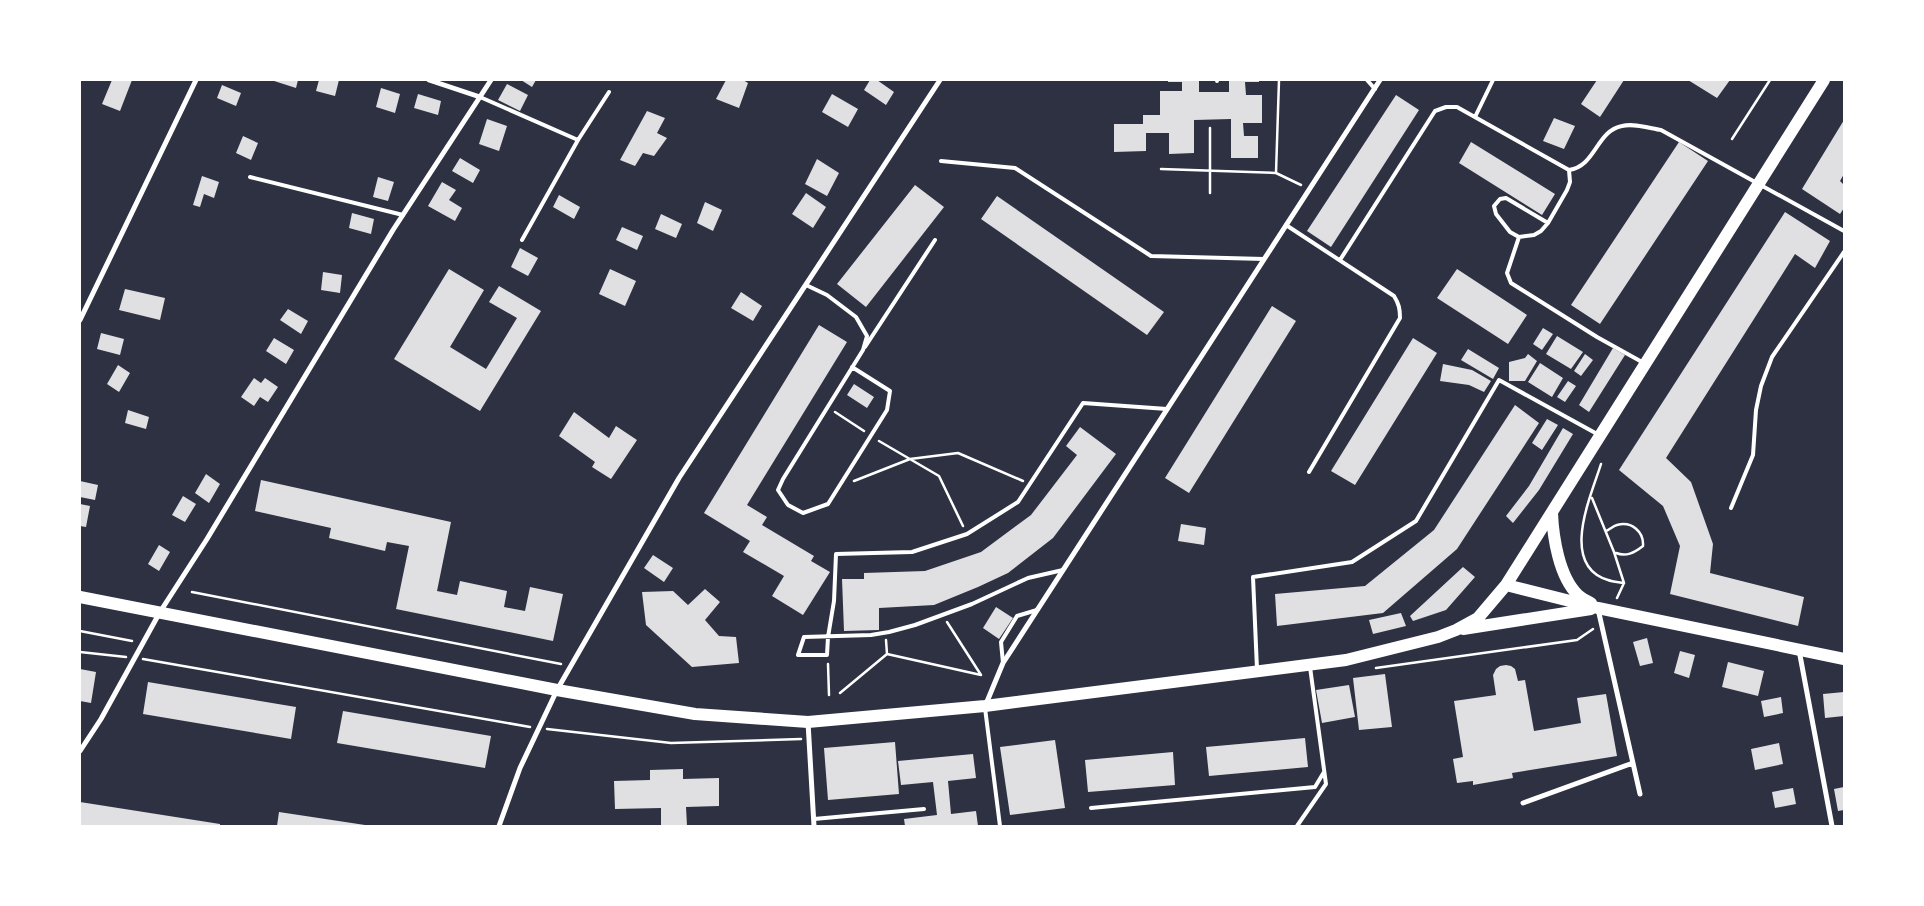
<svg xmlns="http://www.w3.org/2000/svg" width="1924" height="906" viewBox="0 0 1924 906" font-family="'PT Serif',serif">
  <style>
    .building { fill: #e0e0e3 }
    .lines { fill: none; stroke-linecap: round; stroke-linejoin: round }
    .path { stroke: #fff; stroke-width: 2.5 }
    .service { stroke: #fff; stroke-width: 4 }
    .minor { stroke: #fff; stroke-width: 5 }
    .primary { stroke: #fff; stroke-width: 12 }
  </style>
  <rect width="100%" height="100%" fill="#2d3142"/>
  <path class="building" d="M112 80H132L120 111 102 104Z
    M271 80H298L296 88Z
    M319 80H339L335 96 316 91Z
    M521 80H536L532 87Z
    M726 80H743L748 83 739 108 716 99Z
    M870 80H877L894 92 886 105 864 90Z
    M1168 80H1199V92H1229V80H1259V82H1245L1246 95H1262V123H1243L1244 136H1258V158H1231V119L1194 120V153L1169 154V133H1146V151L1114 152V124H1143V115H1160V91H1182V82H1168Z
    M1597 80H1624L1600 117 1581 104Z
    M1688 80H1730L1717 98Z
    M507 84 528 95 520 111 498 100Z
    M222 85 241 93 236 106 217 98Z
    M381 88 400 94 395 113 376 107Z
    M418 94 441 101 438 115 414 108Z
    M832 94 858 109 848 127 822 112Z
    M1396 95 1419 110 1331 247 1307 231Z
    M647 111 665 118 657 133 667 138 654 156 643 153 635 166 620 160Z
    M1554 118 1575 126 1564 149 1543 141Z
    M487 119 507 126 499 151 479 144Z
    M1844 120V174L1840 181 1844 185V208L1840 214 1802 189Z
    M243 136 258 143 251 160 236 153Z
    M1471 142 1555 194 1542 215 1459 163Z
    M1679 142 1708 161 1600 324 1571 305Z
    M460 158 480 170 473 183 452 171Z
    M817 159 839 173 827 196 805 184Z
    M202 176 219 182 214 198 204 194 200 207 193 205Z
    M378 177 394 182 388 201 373 197Z
    M442 182 456 190 449 200 462 208 455 221 428 206Z
    M915 185 944 207 866 307 837 284Z
    M806 193 826 207 813 228 792 214Z
    M559 195 580 207 574 219 553 207Z
    M997 196 1164 312 1147 335 981 219Z
    M705 202 722 210 713 231 697 223Z
    M1785 212 1830 241 1815 268 1795 254 1666 458 1691 482 1713 544 1710 573 1804 597 1798 626 1670 594 1680 546 1663 506 1619 470Z
    M352 213 374 219 371 234 349 228Z
    M661 214 682 224 676 238 655 229Z
    M622 227 643 236 637 250 616 240Z
    M520 248 538 258 528 276 511 267Z
    M449 269 484 290 450 347 486 369 517 318 489 302 499 286 541 311 480 411 394 359Z
    M610 269 636 281 625 306 599 294Z
    M1457 269 1527 315 1508 344 1437 298Z
    M323 272 342 275 340 293 321 290Z
    M125 289 165 298 160 320 119 310Z
    M741 292 762 306 753 321 731 308Z
    M1272 306 1296 321 1189 493 1165 478Z
    M288 309 308 321 301 334 280 320Z
    M819 325 847 342 747 505 767 517 762 525 814 556 811 561 830 572 803 615 772 596 784 576 743 552 750 541 704 513Z
    M1543 328 1553 334 1542 350 1533 344Z
    M101 333 124 339 120 355 97 349Z
    M1557 336 1583 352 1571 369 1546 354Z
    M274 338 294 350 286 364 266 351Z
    M1413 338 1437 353 1355 485 1331 471Z
    M1613 348 1625 355 1589 412 1579 405Z
    M1468 349 1499 368 1493 379 1461 360Z
    M1528 354 1537 361 1525 381H1509V362L1525 358Z
    M1585 354 1593 360 1581 376 1574 371Z
    M1540 363 1563 378 1552 397 1528 382Z
    M1443 364 1472 370 1491 381 1484 392 1469 385 1440 381Z
    M118 365 130 373 119 392 107 384Z
    M254 378 261 383 265 378 278 387 268 402 260 397 254 406 241 397Z
    M1568 381 1576 386 1565 402 1557 397Z
    M854 384 874 397 867 408 847 395Z
    M1515 405 1539 423 1457 549 1383 613 1277 626 1275 594 1365 586 1434 530Z
    M128 410 149 417 146 429 125 423Z
    M574 412 609 438 616 426 637 440 611 479 592 467 595 462 559 436Z
    M1547 419 1558 425 1542 450 1532 443Z
    M1080 427 1116 454 1053 538 1008 573 978 587 934 605 879 608V630L844 631 842 579H864V573L925 571 981 552 1031 515 1077 455 1066 446Z
    M1563 428 1573 434 1539 490 1513 523 1506 516 1529 486Z
    M206 474 220 484 209 503 195 493Z
    M261 480 451 522 437 591 457 595 460 581 507 591 504 607 525 611 530 587 563 594 553 641 396 609 409 546 387 542 385 551 329 538 331 528 255 511Z
    M80 481 98 485 95 500 80 497Z
    M183 496 196 504 185 522 172 515Z
    M80 504 90 506 86 527 80 526Z
    M1181 524 1206 528 1204 545 1178 541Z
    M159 545 170 552 159 571 148 564Z
    M653 555 673 568 664 582 644 568Z
    M1463 567 1475 577 1446 610 1413 621 1410 616Z
    M705 589 720 602 705 620 719 636 736 637 739 663 692 667 646 625 642 592 673 591 688 605Z
    M996 607 1013 618 999 639 983 628Z
    M1401 613 1406 626 1373 634 1369 620Z
    M1647 638 1653 663 1640 666 1633 642Z
    M1680 651 1695 655 1689 678 1674 673Z
    M1728 662 1764 671 1758 696 1722 687Z
    M1506 665 1511 666 1515 669 1518 681 1525 680 1534 731 1581 723 1577 698 1606 694 1617 756 1512 773 1513 778 1473 785V781L1457 783 1453 759 1463 757 1454 701 1496 695 1493 675 1496 669 1500 666Z
    M80 669 96 672 91 703 80 701Z
    M1385 674 1392 727 1359 730 1353 678Z
    M148 682 296 707 291 739 143 714Z
    M1349 685 1355 717 1322 723 1316 690Z
    M1844 692V716L1825 718 1823 694Z
    M1781 697 1783 713 1764 717 1761 701Z
    M343 711 491 736 485 768 337 743Z
    M1305 738 1308 767 1209 776 1206 747Z
    M1055 740 1065 808 1010 815 1000 747Z
    M895 742 899 794 828 800 824 748Z
    M1779 743 1783 764 1755 770 1751 749Z
    M1173 752 1175 785 1088 792 1085 760Z
    M973 754 976 778 948 781 951 814 976 811 978 826H905L904 819 937 815 933 782 901 785 898 761Z
    M683 769V779L719 778V806L686 807 687 826H661V808L615 809 614 781 650 780V770Z
    M1844 787V810L1838 811 1834 789Z
    M1793 788 1796 804 1775 808 1772 792Z
    M80 802 220 824V826H80Z
    M279 812 365 825V826H277Z"/>
  <g class="lines">
    <path class="path" d="M1279 80 1276 173 1301 185
      M1210 128V193
      M1732 139 1770 80
      M1161 169 1276 173
      M835 412 864 431
      M879 441 939 476 963 526
      M1601 464C1591 496 1559 565 1608 580 1613 582 1619 582 1624 583L1617 598
      M854 481 910 459 958 453 1023 481
      M1592 498 1614 552 1624 583
      M1606 531C1609 530 1613 526 1617 525 1632 521 1644 532 1643 546 1634 553 1626 557 1616 553
      M192 592 561 664
      M947 622 981 675
      M80 631 132 641
      M886 640 887 654
      M80 652 126 657
      M143 659 530 727
      M828 664 829 695
      M1376 668 1577 640 1593 629
      M840 693 887 654 981 675
      M547 729 671 743 801 739"/>
    <path class="service" d="M1367 80 1375 89
      M1217 81V80
      M480 97 578 140
      M1475 117 1493 80
      M941 161 1015 168 1151 256 1264 259
      M250 177 403 215
      M1548 223 1506 198 1500 199 1494 206 1496 214 1510 232 1519 237 1534 235 1541 231 1548 223 1567 190 1570 182 1569 170
      M1286 225 1394 296C1399 304 1400 309 1400 318L1309 472
      M1519 237 1507 273 1511 283 1597 337 1642 362
      M522 240 578 140 609 92
      M1340 260 1435 111 1446 107H1457L1569 170C1596 166 1596 131 1622 126 1634 123 1649 128 1661 130L1844 231
      M806 285 827 295 856 317 867 336 863 350 783 479 778 490 788 505 803 513 828 504 887 410 890 391 852 367
      M865 347 935 240
      M1731 508 1753 455 1756 410 1761 386 1772 357 1844 252
      M1063 570 1028 578 972 604 915 625 889 632 871 635 804 637 798 655H827L828 637 834 601 836 554 912 552 967 534 1018 502 1083 403 1167 409
      M1003 663 1001 642 1017 616 1037 610
      M1257 669 1253 577 1352 562 1416 521 1499 380 1599 435
      M985 708 1000 826
      M1091 808 1315 787 1324 772
      M814 819 924 809
      M1297 826 1326 784 1310 667"/>
    <path class="minor" d="M429 80 480 97
      M80 320 196 80
      M1598 609 1640 794
      M1799 650 1832 826
      M986 704 1003 663 1380 80
      M808 722 814 826
      M80 751 101 719 160 612 207 539 393 230 491 80
      M1523 803 1633 763
      M499 826 520 768 557 690 679 478 940 80"/>
    <path class="primary" d="M1552 513C1553 537 1559 577 1578 595 1581 598 1587 601 1591 603
      M1506 585 1598 608 1844 659
      M80 597 557 690 695 714 808 722 985 706 1346 660 1438 637 1456 630 1478 618 1506 585 1824 80
      M1463 629 1591 609"/>
  </g>
  <rect width="1924" height="906" fill="none" stroke="#ffffff" stroke-width="162"/>
</svg>
